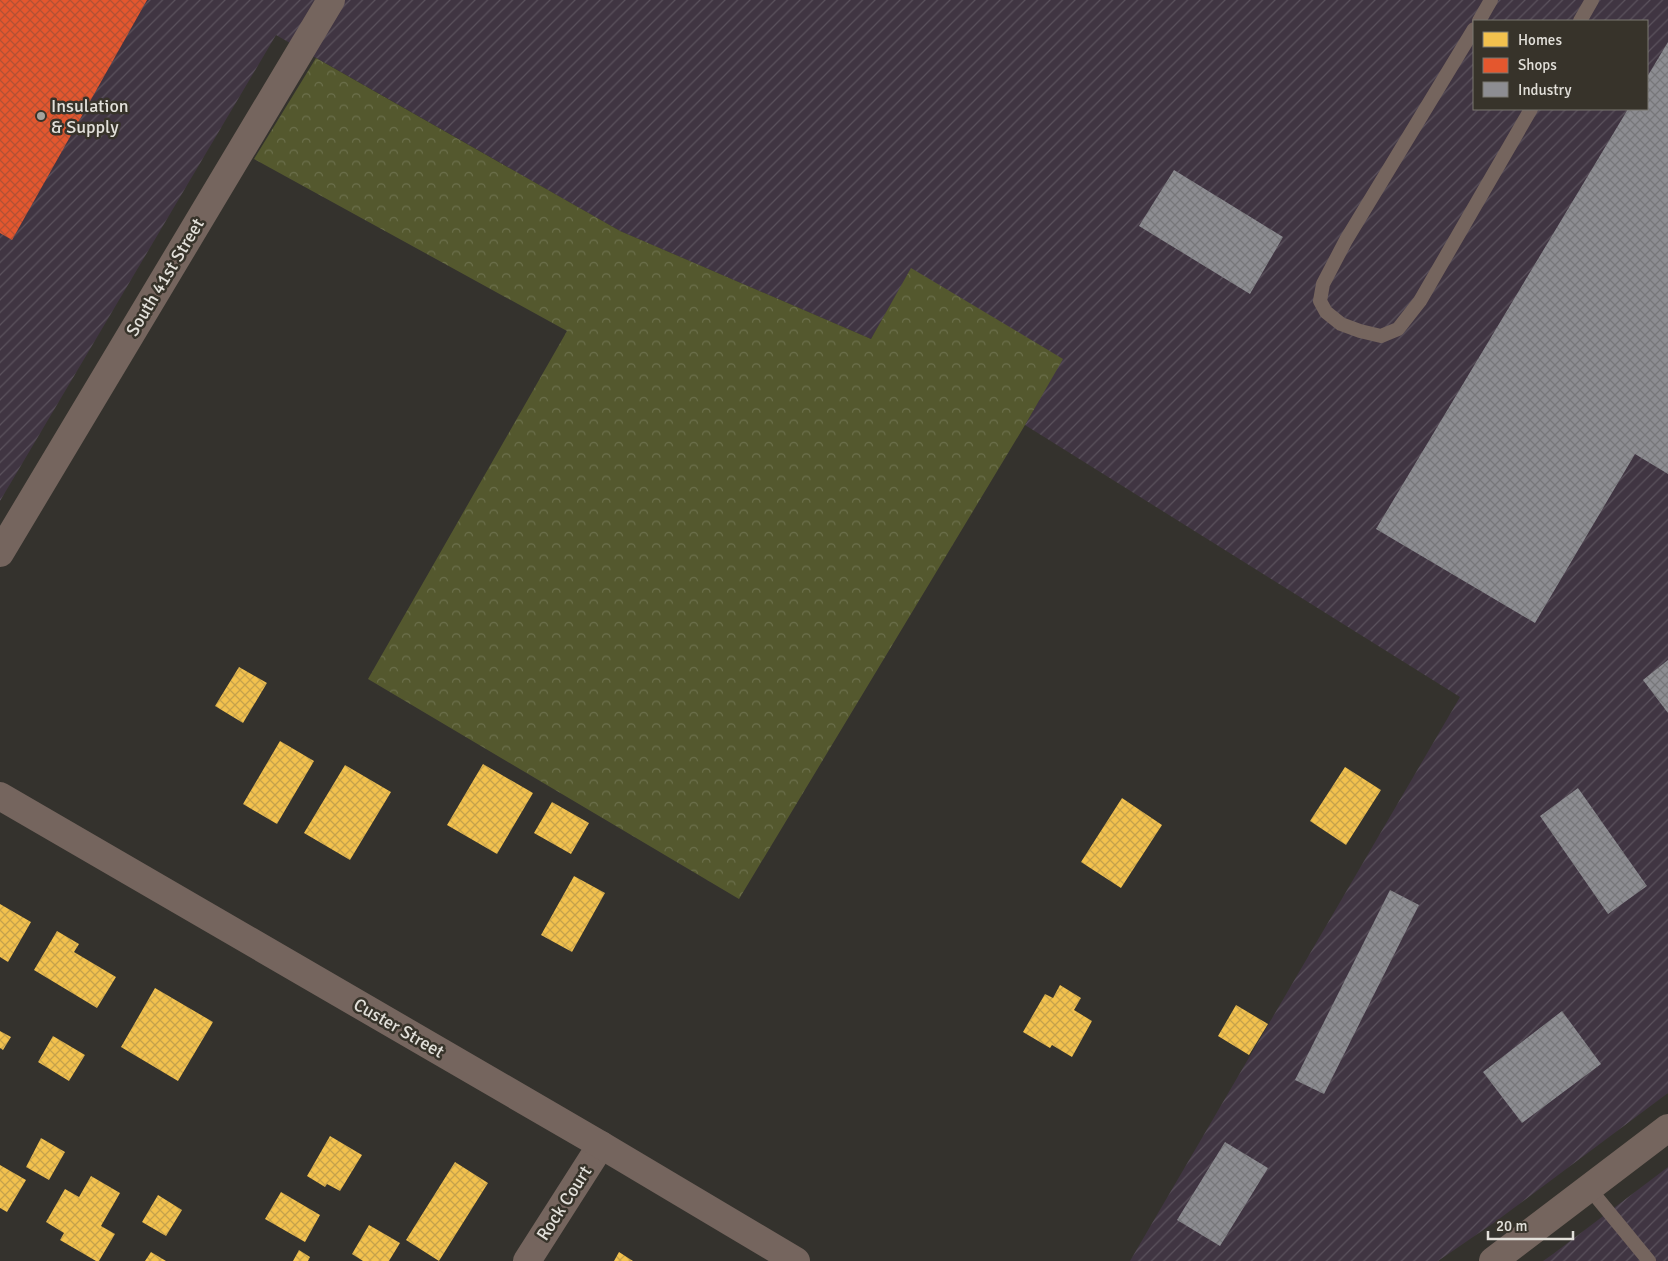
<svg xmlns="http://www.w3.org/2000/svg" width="1668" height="1261" viewBox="0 0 1668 1261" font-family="Signika,sans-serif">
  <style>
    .industrial { fill: url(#industrial-furrows); fill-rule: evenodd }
    .park { fill: url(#park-crowns) }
    .homes { fill: url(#homes-cross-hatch) }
    .shops { fill: url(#shops-cross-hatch) }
    .industry { fill: url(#industry-cross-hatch) }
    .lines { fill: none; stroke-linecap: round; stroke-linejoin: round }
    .service { stroke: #75655e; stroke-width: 14 }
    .minor { stroke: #75655e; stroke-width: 28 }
    .tertiary { stroke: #75655e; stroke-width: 28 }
    .poi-dot { fill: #a5a39d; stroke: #37332a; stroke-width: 2 }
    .labels { text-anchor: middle; stroke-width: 5; stroke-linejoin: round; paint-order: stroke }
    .poi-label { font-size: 18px; fill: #e2e0da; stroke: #37332a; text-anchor: start }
    .street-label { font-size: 18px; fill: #e2e0da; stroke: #37332a }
  </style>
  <defs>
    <pattern id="industrial-furrows" width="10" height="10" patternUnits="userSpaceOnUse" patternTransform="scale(1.25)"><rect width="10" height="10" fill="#403542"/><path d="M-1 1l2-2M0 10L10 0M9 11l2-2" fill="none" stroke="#5b525d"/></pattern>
    <pattern id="park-crowns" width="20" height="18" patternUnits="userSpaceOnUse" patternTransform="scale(1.25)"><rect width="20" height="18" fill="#54582e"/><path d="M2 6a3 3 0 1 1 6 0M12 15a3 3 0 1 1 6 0" fill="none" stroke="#6c704c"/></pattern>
    <pattern id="homes-cross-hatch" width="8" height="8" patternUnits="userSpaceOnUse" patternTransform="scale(1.25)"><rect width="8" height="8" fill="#f2c14e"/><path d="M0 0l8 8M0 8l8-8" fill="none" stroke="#c6a24b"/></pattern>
    <pattern id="shops-cross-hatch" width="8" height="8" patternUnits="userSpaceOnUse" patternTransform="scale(1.25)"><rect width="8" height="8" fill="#e4572e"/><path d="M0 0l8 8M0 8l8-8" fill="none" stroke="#b45134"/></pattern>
    <pattern id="industry-cross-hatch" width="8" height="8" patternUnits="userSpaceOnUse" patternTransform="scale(1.25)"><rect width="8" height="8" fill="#8d8d92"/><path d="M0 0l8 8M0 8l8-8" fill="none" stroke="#77777a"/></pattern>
  </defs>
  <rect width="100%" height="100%" fill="#34322d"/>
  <path class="industrial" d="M0 0H1668V1093L1495 1222 1438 1261H1130L1460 697 1025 425 1062 359 911 269 871 339 620 231 276 35 0 501ZM1474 21H1647V109H1474Z
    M1668 1167V1261H1543L1553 1254Z"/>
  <path class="park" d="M316 58 620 231 871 339 911 268 1063 359 1025 425 739 899 368 679 567 331 254 159Z"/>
  <path class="homes" d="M239 667 267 683 243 723 215 706Z
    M280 741 314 761 277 824 243 804Z
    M483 764 533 793 497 854 447 825Z
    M345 765 391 792 350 860 304 833Z
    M1345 767 1381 790 1346 845 1310 821Z
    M1122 798 1162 825 1121 888 1081 862Z
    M552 802 589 823 571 854 534 833Z
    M574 876 605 893 572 952 541 935Z
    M0 904 31 922 8 962 0 957Z
    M57 931 79 944 74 952 116 977 97 1008 34 970Z
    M1060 985 1081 998 1074 1010 1092 1021 1072 1057 1052 1045 1050 1048 1023 1032 1045 994 1053 998Z
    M155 988 213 1022 178 1081 121 1047Z
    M1236 1005 1268 1024 1249 1055 1218 1036Z
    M0 1031 11 1037 3 1050 0 1048Z
    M53 1036 85 1055 69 1081 38 1062Z
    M330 1136 362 1155 340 1191 327 1184 325 1187 307 1176Z
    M41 1138 65 1152 49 1180 26 1167Z
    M455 1162 488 1183 439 1261 406 1240Z
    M0 1165 26 1180 7 1212 0 1208Z
    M91 1176 120 1193 101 1226 115 1234 99 1261H96L60 1240 64 1233 46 1222 65 1189 79 1197Z
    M281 1192 320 1215 305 1242 265 1219Z
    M158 1195 182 1210 166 1236 142 1222Z
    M369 1225 400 1243 389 1261H363L352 1254Z
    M299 1250 310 1257 308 1261H293Z
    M151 1252 166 1261H145Z
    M619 1252 633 1261H614Z"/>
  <path class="shops" d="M0 0H147L12 240 0 233Z"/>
  <path class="industry" d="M1668 42V474L1635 454 1535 623 1376 529 1628 109H1647V77Z
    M1174 170 1283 237 1250 294 1139 226Z
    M1668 660V713L1643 680Z
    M1578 788 1647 886 1608 914 1540 816Z
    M1390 890 1419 905 1324 1094 1295 1080Z
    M1562 1011 1601 1064 1522 1123 1483 1072Z
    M1225 1142 1268 1168 1220 1246 1177 1220Z"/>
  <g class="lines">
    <path class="service" d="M1479 21 1491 0
      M1580 21 1592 0
      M1474 29 1346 240 1323 284 1320 301 1326 312 1341 324 1360 331 1381 336 1398 329 1420 301 1531 109
      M1589 1188 1649 1261"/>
    <path class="minor" d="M0 553 331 0
      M527 1261 601 1145"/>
    <path class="tertiary" d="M0 796 601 1145 796 1261
      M1493 1261 1668 1128"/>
  </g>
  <circle class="poi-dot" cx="41" cy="116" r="5"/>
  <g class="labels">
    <g class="poi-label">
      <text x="51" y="112">Insulation<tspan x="51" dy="21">&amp; Supply</tspan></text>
    </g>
    <g class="street-label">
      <text transform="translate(165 277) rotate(-59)" y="6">South 41st Street</text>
      <text transform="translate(399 1028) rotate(30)" y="6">Custer Street</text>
      <text transform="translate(564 1203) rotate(-57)" y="6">Rock Court</text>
    </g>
  </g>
  <rect x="1473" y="20" width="175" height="90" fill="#37332a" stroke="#7b7870"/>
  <rect x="1483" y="32" width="25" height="15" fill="#f2c14e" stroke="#7b7870"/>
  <text x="1518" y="45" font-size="15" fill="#e2e0da">Homes</text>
  <rect x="1483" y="58" width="25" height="15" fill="#e4572e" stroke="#7b7870"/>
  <text x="1518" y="70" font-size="15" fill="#e2e0da">Shops</text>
  <rect x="1483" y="82" width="25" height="15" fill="#8d8d92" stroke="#7b7870"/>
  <text x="1518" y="95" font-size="15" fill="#e2e0da">Industry</text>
  <path d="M1488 1231v8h85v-8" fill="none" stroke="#e2e0da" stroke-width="2.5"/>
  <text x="1496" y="1231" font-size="15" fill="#e2e0da" stroke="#37332a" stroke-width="4" paint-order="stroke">20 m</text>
</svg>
